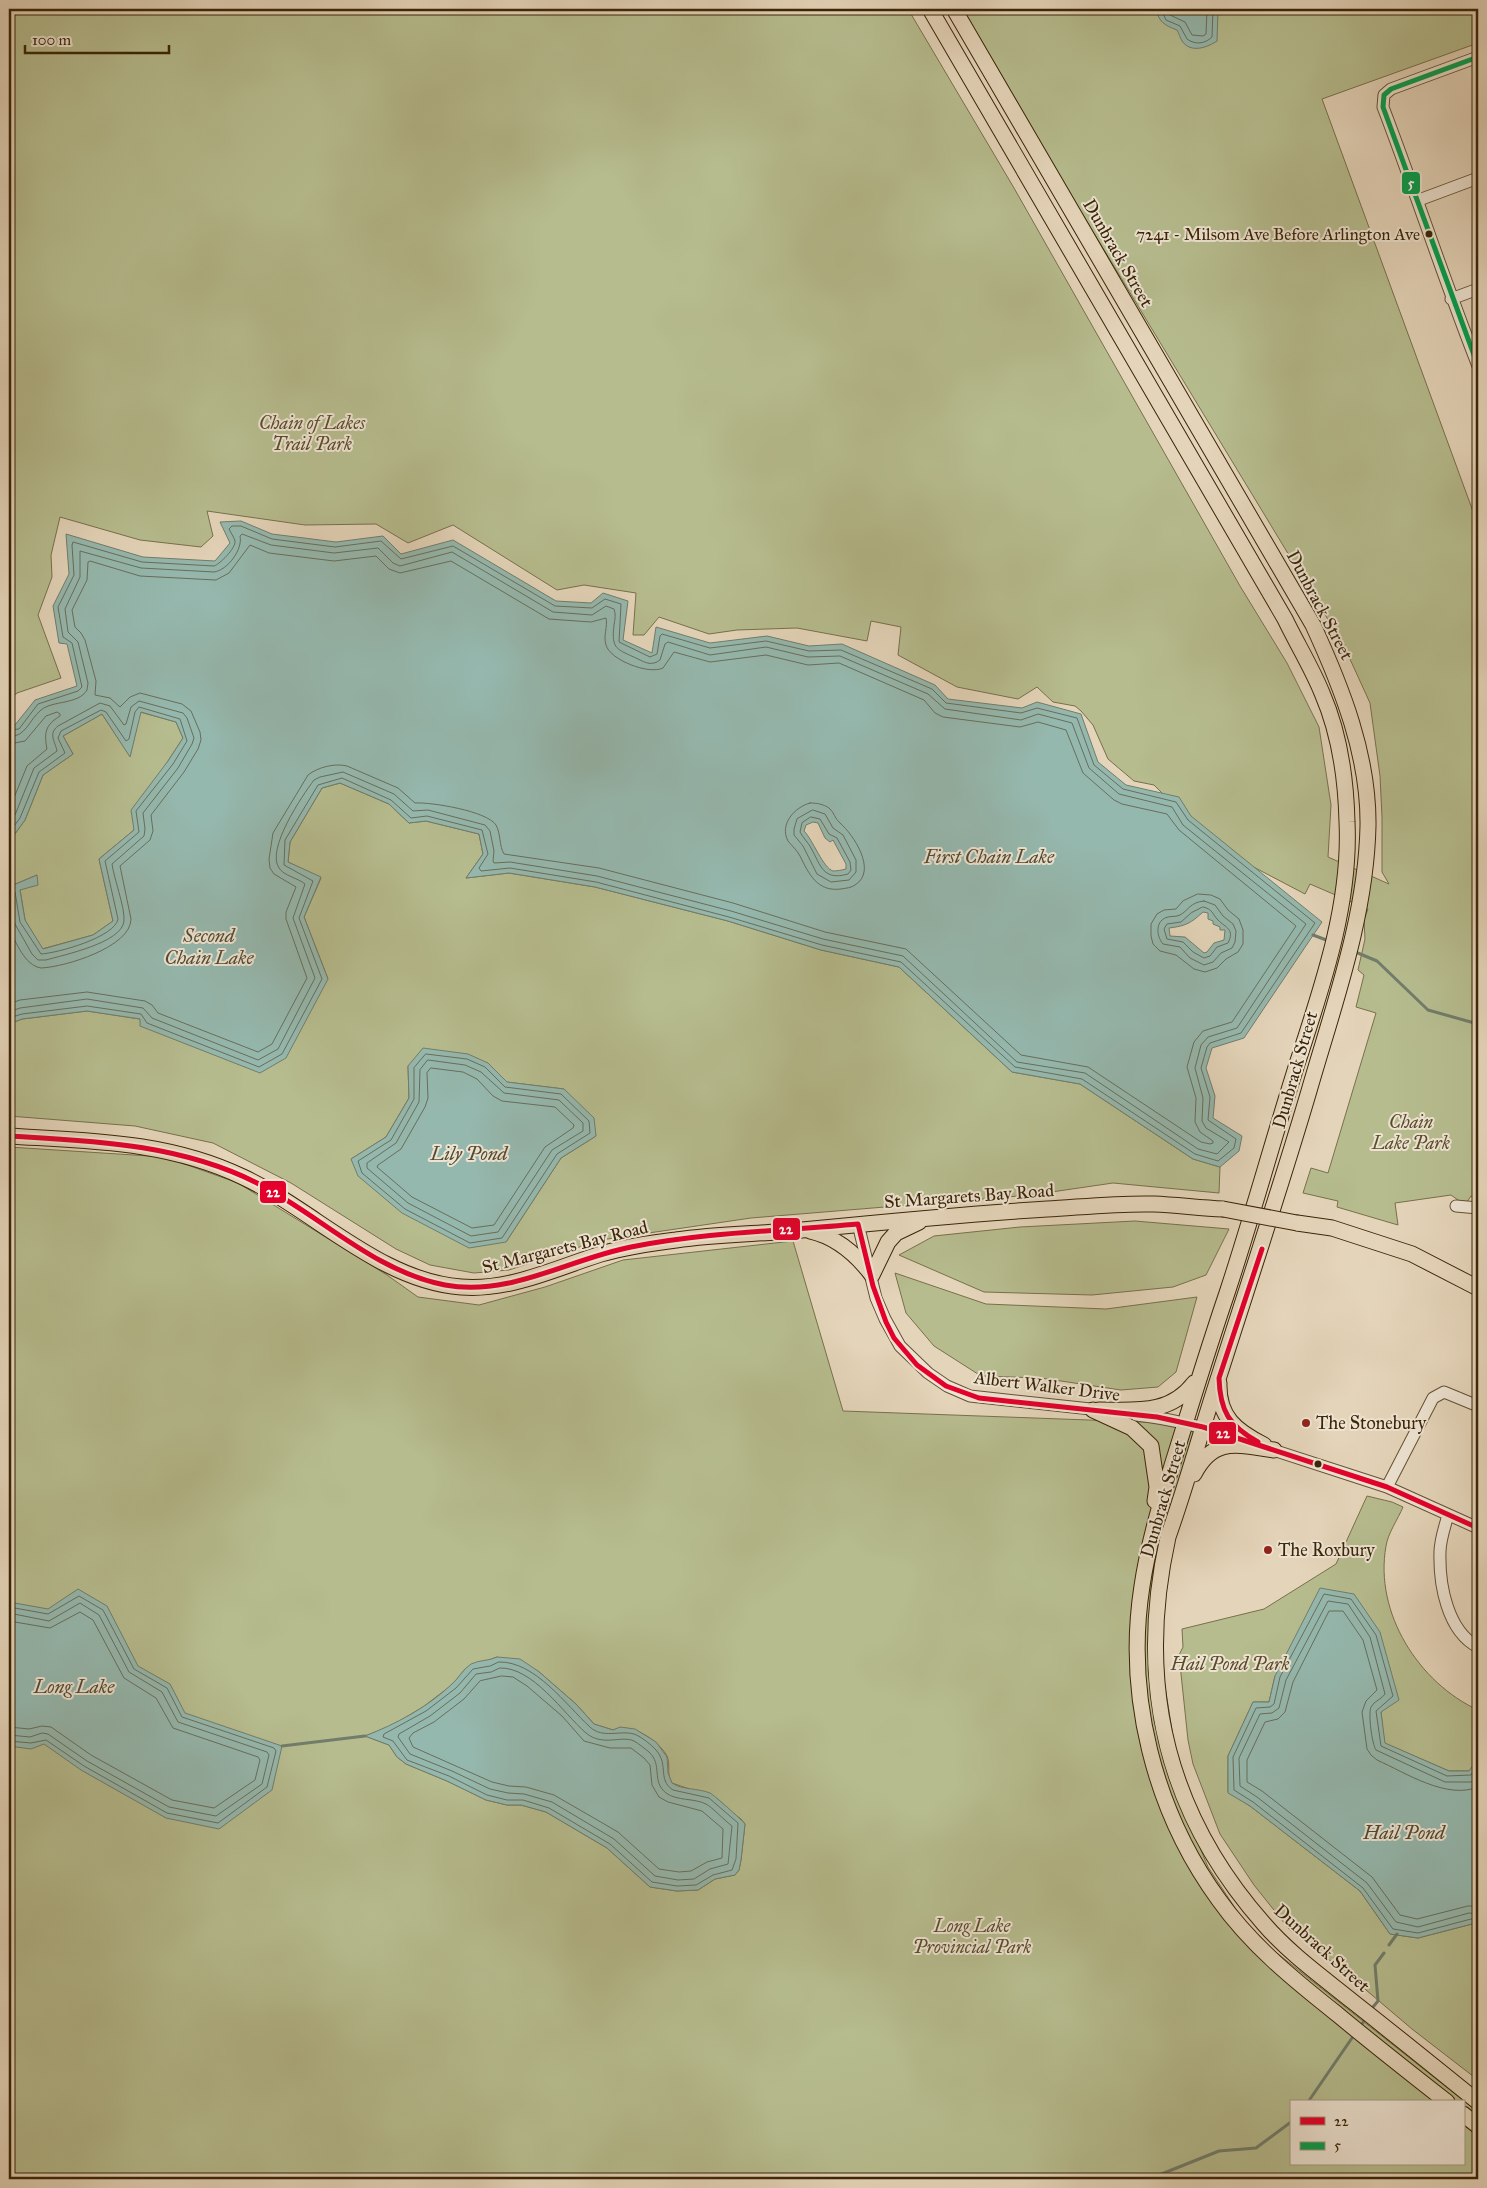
<svg xmlns="http://www.w3.org/2000/svg" width="1487" height="2188" viewBox="0 0 1487 2188" font-family="'IM FELL Great Primer',serif">
  <style>
    .green { fill: #b6bc8e; stroke: #78704a; fill-rule: evenodd }
    .water { fill: #95b8ae; stroke: #717d6b; fill-rule: evenodd }
    .lines { fill: none; stroke-linecap: round; stroke-linejoin: round }
    .shore { stroke: #686e5a; stroke-width: 1 }
    .stream { stroke: #717d6b; stroke-width: 3 }
    .minor-casing { stroke: #655134; stroke-width: 13 }
    .major-casing { stroke: #3b2507; stroke-width: 17 }
    .minor { stroke: #ede3d2; stroke-width: 11 }
    .major { stroke: #e4d4b9; stroke-width: 15 }
    .major-bridge-casing { stroke: #3b2507; stroke-width: 17; stroke-linecap: butt }
    .major-bridge { stroke: #e4d4b9; stroke-width: 15 }
    .bus-1-casing { stroke: #ede3d2; stroke-width: 9 }
    .bus-2-casing { stroke: #ede3d2; stroke-width: 9 }
    .bus-1 { stroke: #e4002b; stroke-width: 5 }
    .bus-2 { stroke: #03a04d; stroke-width: 5 }
    .bus-dot { fill: #3b2507; stroke: #ede3d2; stroke-width: 2 }
    .poi-dot { fill: #8f2418; stroke: #ede3d2; stroke-width: 2 }
    .labels { text-anchor: middle; stroke-width: 4; stroke-linejoin: round; paint-order: stroke }
    .bus-label { font-size: 17px; fill: #3b2507; stroke: #ede3d2; text-anchor: end }
    .street-label { font-size: 18px; fill: #3b2507; stroke: #ede3d2 }
    .park-label { font-size: 18px; font-style: italic; fill: #5a4b29; stroke: #ede3d2 }
    .poi-label { font-size: 18px; fill: #3b2507; stroke: #ede3d2; text-anchor: start }
    .water-label { font-size: 19px; font-style: italic; fill: #524a31; stroke: #ede3d2 }
    .line-badge { stroke: #ede3d2; stroke-width: 2 }
    .badge-label { font-size: 14px; text-anchor: middle; font-weight: bold; fill: #fff }
  </style>
  <rect width="100%" height="100%" fill="#e4d4b9"/>
  <filter id="stains"><feTurbulence type="fractalNoise" baseFrequency=".004" numOctaves="4"/><feColorMatrix values="0 0 0 0 .2 0 0 0 0 .09 0 0 0 0 .02 0 0 0 .5 -.17"/></filter>
  <radialGradient id="worn" r=".72"><stop offset=".6" stop-color="#630" stop-opacity="0"/><stop offset="1" stop-color="#630" stop-opacity=".3"/></radialGradient>
  <path class="green" d="M9 9H908L1014 188 1240 586 1287 663 1319 727 1331 805 1328 857 1389 884 1382 872V817L1380 776 1370 703 1344 646 1075 202 963 9H1478V43L1322 99 1478 525V1198L1471 1196 1465 1205 1451 1195 1395 1203 1398 1225 1337 1207 1338 1201 1303 1193 1311 1168 1328 1173 1376 1013 1356 1007 1364 975 1358 970 1365 939 1364 920 1368 909 1310 884 1305 894 1244 862 1170 801 1154 785 1134 781 1108 759 1093 725 1081 711 1075 706 1053 702 1037 687 1018 699 957 687 898 655 901 627 871 621 867 641 797 628 737 630 709 634 659 617 644 635H633L636 593 584 585 557 590 453 525 408 543 376 524 305 525 207 511 213 536 201 547 140 540 60 517 51 555 52 577 38 615 61 678 17 693 9 700Z
    M140 712 176 722 183 738 168 761 134 830 99 859 113 921 93 935 42 949 25 920 20 890 37 875 11 886 9 885V842L25 820 43 775 73 754 63 736 102 714 130 756Z
    M340 783 389 804 409 823 426 821 479 834 483 854 466 878 509 873 595 887 728 921 821 950 899 967 1012 1072 1080 1084 1193 1159 1220 1167 1219 1193 1113 1183 1031 1195 751 1218 601 1240 509 1270 474 1273 430 1265 396 1249 291 1183 213 1143 135 1126 9 1116V1024L22 1019 87 1011 140 1019 328 979 304 917 321 878 288 862 290 842 322 788ZM488 1063 506 1082 564 1089 596 1136 561 1158 506 1242 351 1159 386 1137 409 1098 408 1066Z
    M9 1147 165 1157 238 1183 387 1275 418 1297 479 1305 545 1287 623 1260 793 1241 843 1411 1198 1424 1154 1617 1185 1812 1208 1867 1241 1917 1268 1946 1478 2112V2179H9ZM497 1657 538 1671 576 1704 594 1724 613 1730C631 1722 658 1740 667 1756 671 1765 666 1774 672 1783L718 1799 729 1810 741 1819 745 1824 741 1860 739 1870 735 1875 715 1879 698 1890 677 1891 650 1887 607 1848 546 1812 521 1805H507L486 1800 447 1781 406 1764 397 1757 389 1745 365 1736 391 1726 423 1707 453 1684 465 1669ZM1291 2102H1463V2164H1291Z
    M1135 1221 1229 1229 1206 1275 1173 1287 1092 1295 984 1292 899 1255 934 1236 1020 1227Z
    M895 1273 986 1304 1106 1309 1197 1297 1176 1372 1158 1387 1121 1390 1041 1378 981 1376 934 1346 906 1313Z
    M1367 1496 1392 1502 1403 1507C1398 1519 1388 1533 1386 1546 1374 1613 1419 1683 1478 1710V1758L1470 1771H1449L1384 1743 1381 1712 1275 1676 1269 1702H1253L1228 1756V1792L1250 1806 1360 1891 1390 1934 1418 1938 1472 1924 1478 1928V2080L1412 2029 1346 1973 1289 1929 1254 1885 1220 1834 1193 1764 1188 1740 1179 1655 1183 1647 1182 1629 1264 1609 1336 1564Z"/>
  <path class="water" d="M1156 9H1218L1217 41C1208 47 1191 54 1182 41 1180 38 1179 33 1177 30 1164 25 1159 22 1156 9Z
    M241 521 272 534 336 542 383 536 401 554 453 540 556 601 591 603 603 593 628 601 623 640 652 653 656 627 710 643 767 636 809 646 842 644 935 685 948 699 1022 708 1037 702 1081 714 1098 762 1126 785 1179 797 1191 816 1322 922 1244 1038 1212 1048 1206 1068 1215 1096 1213 1118 1242 1136 1239 1151 1220 1167 1193 1159 1080 1084 1012 1072 899 967 821 950 728 921 595 887 509 873 466 878 483 854 479 834 426 821 409 823 389 804 340 783 322 788 290 842 288 862 321 877 304 917 328 979 286 1058 260 1073 140 1026V1019L87 1011 22 1019 9 1024V885L11 886 37 875 38 885 20 890 25 920 43 949 93 935 113 921 99 859 134 830 131 810 168 761 183 738 176 722 141 712 130 757 102 714 63 736 73 754 43 775 25 820 9 842V726L15 725 35 700 77 686 67 644 59 643 53 606 69 574 66 534 143 557 215 561 230 543 220 522ZM813 822 818 823 825 838 830 842 833 840 846 864V869C842 870 837 871 833 871 823 868 813 840 804 831L806 825ZM1203 912 1208 913V919L1213 921V924L1220 927V930H1225L1224 940 1214 943 1207 952 1204 953 1185 937 1170 936 1169 928C1186 926 1191 923 1203 912Z
    M423 1048 468 1054 488 1063 507 1082 564 1089 594 1118 596 1136 561 1158 506 1242 469 1248 402 1213 358 1176 351 1159 386 1137 409 1098 408 1066Z
    M1320 1588 1354 1594 1380 1632 1399 1700 1381 1712 1385 1743 1449 1771H1469L1478 1758V1928L1472 1924 1418 1938 1390 1934 1360 1891 1250 1806 1228 1793V1756L1253 1702H1269L1275 1676Z
    M78 1589 107 1606 138 1666 170 1684 185 1713 282 1746 272 1790 219 1829 166 1818 81 1770 44 1744 31 1749 9 1746V1602L48 1609Z
    M497 1657 520 1659 538 1671 576 1704 594 1724 613 1730 620 1727 635 1729 656 1742 667 1757 668 1773 672 1783C682 1790 698 1788 710 1793 714 1795 742 1820 745 1824L741 1860 739 1870 735 1875 715 1879 698 1890 677 1891 650 1887 607 1848 546 1812 521 1805H507L486 1800 447 1781 406 1764 397 1757 389 1745 365 1736C396 1724 428 1707 452 1684 459 1678 463 1669 471 1664 479 1660 489 1661 497 1657Z"/>
  <g class="lines">
    <path class="shore" d="M1161 9 1166 20 1180 26 1187 39C1195 45 1205 44 1212 37L1213 9
      M1167 9 1170 15 1185 22 1192 35 1203 36 1206 34 1207 9
      M9 730 19 729 38 704 78 691 82 687 72 643 63 637 58 607 74 575 72 545 73 542 142 562 214 566C220 564 236 548 235 541 234 537 231 533 229 529L232 526H241L272 539 335 547 381 541 401 559 453 546 555 606 592 608 605 599 621 604 619 642 650 657 657 654 660 636 662 634 710 648 766 641 809 651 841 650 932 689 946 703 1021 713 1037 708 1077 718 1094 765 1123 789 1176 802 1188 820 1315 923 1241 1033 1210 1043 1207 1047 1201 1068 1210 1097 1208 1120 1236 1139 1234 1148 1218 1161 1195 1154 1082 1079 1015 1067 901 962 822 945 729 917 596 882 510 868 481 871 479 868 488 854 482 830 427 816 411 818 391 800 342 778 318 785 285 840 284 865 313 881 299 918 322 979 282 1054 259 1067 147 1023 141 1014 87 1006 22 1014 9 1018
      M9 737C27 736 28 721 41 710 53 700 78 705 87 690L88 683 78 642 68 632 65 609 80 577V551L141 568 214 572C228 570 243 549 240 536L242 534 271 545 334 553 378 548 393 563 400 566 452 552 553 612 592 615 606 606 614 609C616 614 615 619 614 625 611 650 617 649 638 659 646 663 652 666 660 660L665 644 668 642 710 655 766 647 808 657 840 656 928 694 945 709 1021 720 1038 714 1072 723 1089 768 1119 794 1172 807 1183 825 1306 924 1237 1028 1208 1037 1201 1045 1195 1068 1203 1098 1202 1121 1206 1128 1229 1142 1217 1154 1198 1149 1085 1073 1017 1062 903 956 823 939 731 911 597 876 510 862 494 863 493 861 494 851 490 831 485 825 428 810 413 811 394 794 343 772 320 777 314 780C302 796 266 849 279 868 284 876 298 878 305 884L293 918 315 978 278 1049 258 1060 152 1018 143 1008 87 999 20 1008 9 1012
      M9 744 25 741 46 716 57 712 60 714V716C45 725 44 733 47 749L27 766 9 810
      M810 803C817 803 823 804 829 808 834 812 835 819 840 823 853 834 878 871 855 885 851 888 846 888 841 889 817 892 809 874 800 856 797 850 792 846 788 841 779 824 795 807 810 803Z
      M813 810 825 814 833 828 843 835 856 860V872L849 880 831 882 817 874 803 846 794 835V829L797 819Z
      M811 817 820 819 829 834 837 838 850 862 851 870 848 874C823 881 821 866 811 848 808 842 803 838 800 832L802 823Z
      M9 823 15 815 34 768 57 751C55 741 48 734 58 726L100 703 110 706 124 725 126 724 131 707 139 701 183 713 187 718 194 738 192 744 178 768 143 813 145 829 144 836 112 864C114 879 125 907 124 921 122 943 63 955 46 960H38L32 954 15 924 9 897
      M9 833 20 818 39 772 65 753 58 738 61 731 101 710 106 712 126 741 129 739 135 712 139 707 180 719 187 741 173 764 136 811 139 832 105 861 118 919C115 937 58 953 41 954L20 922 15 892 9 891
      M1198 894 1211 895 1220 899 1228 910 1239 919 1243 930V944L1238 952 1226 959 1217 968 1205 972 1194 969 1176 955 1160 951 1153 944 1151 936V924L1157 914 1164 910 1176 909 1183 901Z
      M1204 901 1215 905 1223 916 1233 924 1236 931 1235 942 1232 948 1221 953 1213 962 1204 965 1190 958 1180 947 1163 944C1156 936 1155 920 1168 917 1172 916 1176 917 1180 915 1188 911 1190 902 1204 901Z
      M1203 907C1213 909 1212 914 1218 920 1226 928 1235 929 1228 943L1217 947 1210 956 1204 958 1193 952 1183 942 1167 939 1164 929 1167 924 1181 922 1191 913Z
      M9 929C17 943 24 965 41 968 65 967 131 947 131 919L120 866 150 840 153 831 151 815 184 772 198 749 201 740 200 732 191 711 182 704 140 693 130 697 120 707 110 698 95 695 96 681 85 640 81 633 75 627 72 610 87 580 88 562 90 561 140 576 216 580 229 573 250 545 269 553 334 561 376 556 389 569 400 573 451 561 549 619 591 622 606 618C608 626 603 636 606 645 610 660 649 675 663 668L674 652 710 662 766 655 808 665 839 663 924 700 935 713 943 717 1020 727 1038 722 1066 730 1083 773 1114 800 1122 804 1167 814 1179 830 1296 926 1232 1022 1203 1031 1194 1042 1187 1067 1196 1098 1195 1122 1200 1132 1213 1141V1143L1210 1144 1201 1142 1088 1067 1021 1055 906 949 825 932 733 903 599 868 504 854C499 846 501 834 496 825 487 811 431 802 415 803L398 788 347 766C335 763 318 767 308 775L273 833 269 859 270 868 274 874 296 887 286 912V919L307 978 272 1044 258 1052 158 1013 152 1005 145 1001 87 992 20 1000 9 1004
      M426 1054 467 1059 485 1067 505 1087 561 1094 589 1121 590 1133 557 1154 502 1238 470 1243 405 1209 362 1173 358 1161 391 1140 414 1099V1068Z
      M428 1060 465 1065 481 1072 504 1093 559 1100 583 1123V1131L552 1150 498 1232 471 1236 408 1203 367 1168V1163L396 1143 419 1102 420 1070Z
      M431 1068 463 1072 477 1079 493 1096 502 1101 555 1107 574 1125 573 1128 545 1147 494 1225 472 1228 412 1197 377 1167 378 1165 401 1149 425 1107 428 1098 427 1073Z
      M9 1607 48 1614 79 1596 103 1610 134 1669 167 1688 182 1717 274 1748 276 1751 267 1787 218 1823 167 1813 84 1766 46 1740 31 1743 9 1741
      M9 1613 49 1621 80 1603 99 1615 129 1672 162 1692 178 1722 267 1752 269 1755 262 1784 216 1816 169 1807 87 1761 48 1734 42 1733 30 1737 9 1735
      M9 1621 50 1628 80 1612 93 1620 124 1678 156 1698 173 1728 258 1757 260 1760 255 1780 214 1808 172 1800 91 1755 51 1727 42 1726 29 1729 9 1727
      M499 1662C535 1661 566 1705 590 1727 603 1739 619 1730 634 1734 640 1736 649 1743 653 1747 671 1763 656 1779 673 1790L709 1798 738 1823 736 1859 732 1870 713 1875 696 1885 677 1886 652 1882 610 1844 549 1808 523 1800H507L487 1795 449 1776 407 1760 393 1741 383 1737 384 1734 426 1711 456 1688 473 1669 490 1666Z
      M500 1668C533 1667 563 1713 586 1733 603 1747 621 1735 634 1741 638 1743 645 1749 649 1752 663 1765 651 1781 666 1793 677 1801 694 1798 706 1804 712 1807 725 1821 732 1826L728 1864 710 1869 694 1879 678 1880 655 1876 614 1839 552 1802 524 1794 508 1793 490 1789 452 1771 410 1754 398 1737 399 1734 430 1716 460 1693 476 1674 491 1672Z
      M502 1676 513 1677 527 1686 562 1716 584 1741 610 1748H631L644 1758 650 1765 652 1785 659 1797 668 1802 702 1811 723 1829 722 1858 707 1862 691 1871 679 1872 659 1869 618 1832 554 1795 526 1787 509 1786 492 1782 413 1747 409 1738 413 1733 434 1722 464 1699 480 1681Z
      M1478 1765 1471 1775 1447 1776 1381 1746 1376 1711 1393 1696 1376 1635 1351 1599 1324 1594 1280 1677 1274 1704 1270 1707 1256 1708 1233 1757 1234 1790 1253 1802 1363 1888 1393 1929 1418 1933 1471 1919 1478 1922
      M1478 1777 1471 1782H1445L1376 1750C1372 1744 1368 1714 1371 1707 1374 1701 1382 1699 1385 1694L1370 1637 1348 1604 1328 1601 1286 1680 1279 1708 1272 1713 1260 1714 1239 1758 1240 1786 1257 1797 1367 1883 1396 1922 1418 1927 1469 1913 1478 1914
      M1478 1787C1447 1800 1406 1773 1377 1760L1371 1755 1367 1749 1362 1712 1366 1701 1377 1690 1363 1640 1343 1611H1329L1293 1682 1285 1712 1278 1719 1265 1722 1247 1760V1782L1262 1791 1372 1877 1400 1915 1417 1919 1468 1906H1478"/>
    <path class="stream" d="M1313 935 1329 941
      M1353 951 1377 961 1428 1010 1478 1024
      M282 1746 365 1736
      M1389 1945 1397 1934
      M1373 2007 1378 2001 1375 1965 1384 1953
      M1362 2024 1364 2021
      M1308 2102 1352 2038
      M1149 2179 1219 2151 1256 2148 1291 2122"/>
    <g class="minor-casing">
      <path id="minor" d="M1478 57 1391 89 1384 95 1383 107C1416 193 1444 280 1478 366
        M1419 200 1478 178
        M1451 299 1478 289
        M1456 1206 1478 1208
        M858 1224 876 1298 885 1319 900 1346 928 1373 947 1386 970 1396 1100 1410
        M1136 1415C1176 1419 1213 1430 1251 1443
        M1267 1448 1387 1487 1478 1528
        M1387 1487 1433 1398 1444 1392 1478 1406
        M1448 1515C1445 1526 1440 1540 1440 1552 1439 1584 1447 1631 1478 1647"/>
    </g>
    <g class="major-casing">
      <path id="major" d="M930 9 1285 619C1297 644 1312 668 1322 693 1339 732 1346 780 1347 822 1351 904 1322 987 1297 1064 1273 1140 1252 1217 1227 1293 1212 1337 1198 1382 1184 1427 1168 1479 1150 1532 1142 1586 1125 1695 1154 1811 1219 1900 1251 1945 1294 1980 1337 2014 1373 2044 1410 2073 1447 2102
        M954 9 1313 625C1342 688 1369 756 1368 826 1366 917 1334 1004 1309 1091 1281 1186 1250 1279 1220 1373 1202 1428 1187 1483 1168 1537 1136 1681 1165 1812 1264 1924 1289 1953 1321 1976 1352 2001 1394 2034 1436 2068 1478 2102
        M9 1136C90 1141 168 1141 243 1177 314 1210 380 1281 461 1287 510 1291 556 1268 601 1254 625 1247 651 1243 676 1240 717 1234 760 1234 802 1230 883 1222 965 1214 1047 1209 1082 1207 1118 1203 1154 1204 1177 1205 1200 1208 1223 1209
        M1297 1223 1332 1228 1412 1254 1478 1288
        M810 1231C837 1237 856 1254 872 1275L888 1242 896 1233 919 1222
        M1219 1383C1218 1417 1236 1431 1264 1445
        M1093 1410 1132 1428 1151 1446 1157 1487 1155 1501
        M1099 1410C1135 1410 1170 1415 1194 1383
        M1194 1474C1214 1436 1237 1445 1274 1450
        M1463 2114 1478 2126"/>
    </g>
    <use href="#minor" class="minor"/>
    <use href="#major" class="major"/>
    <g class="major-bridge-casing">
      <path id="major-bridge" d="M1223 1209 1297 1223"/>
    </g>
    <use href="#major-bridge" class="major-bridge"/>
    <g class="bus-1-casing">
      <path id="bus-1" d="M9 1136C94 1141 180 1144 257 1183 320 1215 373 1271 445 1285 510 1297 569 1259 631 1247 706 1232 783 1231 858 1224L873 1286 886 1322 894 1338 917 1365 946 1386 979 1398 1157 1417 1203 1427 1387 1487 1478 1528
        M1258 1442C1229 1426 1220 1411 1219 1378L1262 1249"/>
    </g>
    <g class="bus-2-casing">
      <path id="bus-2" d="M1478 57 1391 89 1384 95 1383 107 1478 366"/>
    </g>
    <use href="#bus-1" class="bus-1"/>
    <use href="#bus-2" class="bus-2"/>
  </g>
  <g class="bus-dot">
    <circle cx="1429" cy="234" r="4.5"/>
    <circle cx="1318" cy="1464" r="4.5"/>
  </g>
  <g class="poi-dot">
    <circle cx="1306" cy="1423" r="5"/>
    <circle cx="1268" cy="1550" r="5"/>
  </g>
  <g class="labels">
    <g class="bus-label">
      <text x="1420" y="240">7241 - Milsom Ave Before Arlington Ave</text>
    </g>
    <g class="street-label">
      <text transform="translate(1118 253) rotate(60)" y="6">Dunbrack Street</text>
      <text transform="translate(1320 605) rotate(62)" y="6">Dunbrack Street</text>
      <text transform="translate(1295 1070) rotate(-74)" y="6">Dunbrack Street</text>
      <text transform="translate(969 1196) rotate(-4)" y="6">St Margarets Bay Road</text>
      <text transform="translate(565 1247) rotate(-14)" y="6">St Margarets Bay Road</text>
      <text transform="translate(1047 1386) rotate(7)" y="6">Albert Walker Drive</text>
      <text transform="translate(1163 1499) rotate(-74)" y="6">Dunbrack Street</text>
      <text transform="translate(1322 1948) rotate(42)" y="6">Dunbrack Street</text>
    </g>
    <g class="park-label">
      <text x="312" y="429">Chain of Lakes<tspan x="312" dy="21">Trail Park</tspan></text>
      <text x="1411" y="1128">Chain<tspan x="1411" dy="21">Lake Park</tspan></text>
      <text x="1230" y="1670">Hail Pond Park</text>
      <text x="972" y="1932">Long Lake<tspan x="972" dy="21">Provincial Park</tspan></text>
    </g>
    <g class="poi-label">
      <text x="1316" y="1429">The Stonebury</text>
      <text x="1278" y="1556">The Roxbury</text>
    </g>
    <g class="water-label">
      <text x="989" y="863">First Chain Lake</text>
      <text x="209" y="942">Second<tspan x="209" dy="22">Chain Lake</tspan></text>
      <text x="469" y="1160">Lily Pond</text>
      <text x="74" y="1693">Long Lake</text>
      <text x="1404" y="1839">Hail Pond</text>
    </g>
  </g>
  <g class="line-badge">
    <rect x="1401" y="171" width="20" height="24" rx="5" fill="#03a04d"/>
    <rect x="259" y="1180" width="28" height="24" rx="5" fill="#e4002b"/>
    <rect x="772" y="1217" width="29" height="24" rx="5" fill="#e4002b"/>
    <rect x="1208" y="1421" width="29" height="24" rx="5" fill="#e4002b"/>
  </g>
  <g class="badge-label">
    <text x="1411" y="188">5</text>
    <text x="273" y="1197">22</text>
    <text x="786" y="1234">22</text>
    <text x="1223" y="1438">22</text>
  </g>
  <rect width="1487" height="2188" fill="none" stroke="#e4d4b9" stroke-width="30"/>
  <rect x="10" y="10" width="1467" height="2168" fill="none" stroke="#3b2507" stroke-width="2.5"/>
  <rect x="15" y="15" width="1457" height="2158" fill="none" stroke="#3b2507"/>
  <rect x="1290" y="2100" width="175" height="65" fill="#ede3d2" stroke="#a69781"/>
  <rect x="1300" y="2117" width="25" height="8" fill="#e4002b" stroke="#a69781"/>
  <text x="1334" y="2126" font-size="15" fill="#3b2507">22</text>
  <rect x="1300" y="2142" width="25" height="8" fill="#03a04d" stroke="#a69781"/>
  <text x="1334" y="2150" font-size="15" fill="#3b2507">5</text>
  <path d="M25 45v8h144v-8" fill="none" stroke="#3b2507" stroke-width="2.5"/>
  <text x="32" y="45" font-size="15" fill="#3b2507" stroke="#ede3d2" stroke-width="4" paint-order="stroke">100 m</text>
  <rect width="100%" height="100%" filter="url(#stains)"/>
  <rect width="100%" height="100%" fill="url(#worn)"/>
</svg>
